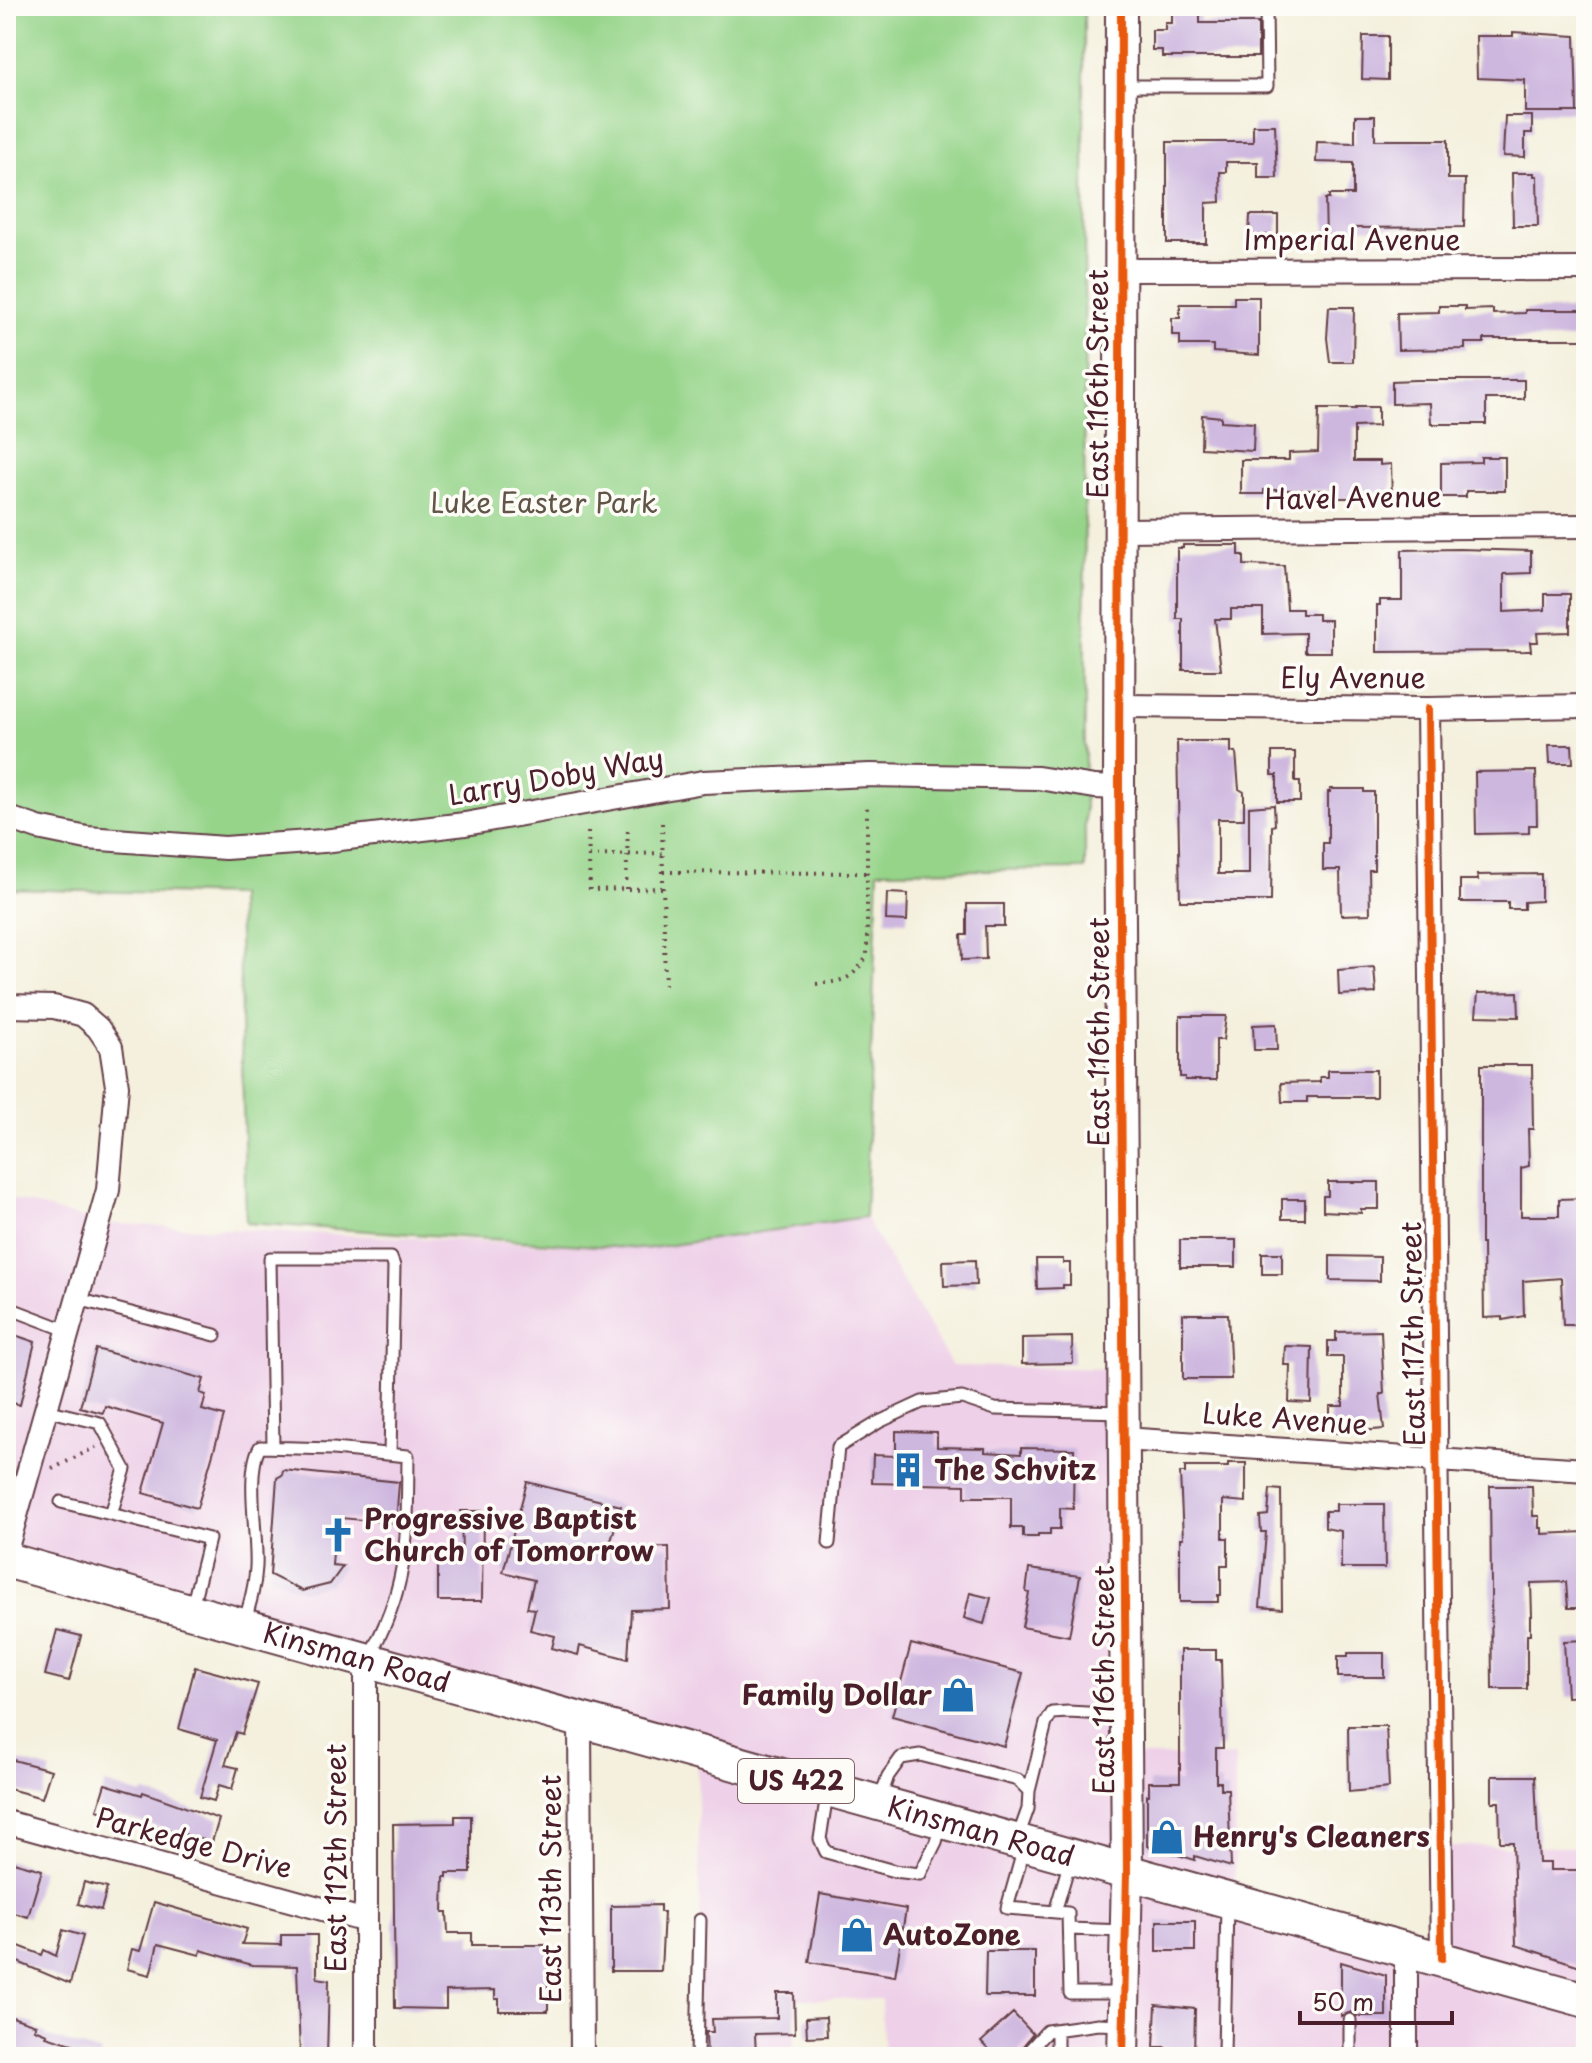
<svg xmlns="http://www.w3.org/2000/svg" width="1592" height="2063" viewBox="0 0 1592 2063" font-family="'Playpen Sans',sans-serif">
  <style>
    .built { fill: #eed0e8 }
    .green { fill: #96d48a; stroke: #707a5a; stroke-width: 2 }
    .building { fill: #ceb7df }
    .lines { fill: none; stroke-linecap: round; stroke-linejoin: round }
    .lane-casing { stroke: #643e46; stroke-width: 15 }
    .street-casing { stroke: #643e46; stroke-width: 26 }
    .secondary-casing { stroke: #643e46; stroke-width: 34 }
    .primary-casing { stroke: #643e46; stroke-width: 38 }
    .path { stroke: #643e46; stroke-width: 4; stroke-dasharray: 2 6; stroke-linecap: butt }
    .lane { stroke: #fff; stroke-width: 11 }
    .street { stroke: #fff; stroke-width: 22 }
    .secondary { stroke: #fff; stroke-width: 30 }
    .primary { stroke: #fff; stroke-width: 34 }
    .cycleway-casing { stroke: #fdfcf7; stroke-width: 13 }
    .cycleway { stroke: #e8590c; stroke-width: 8 }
    .labels { text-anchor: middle; stroke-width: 7; stroke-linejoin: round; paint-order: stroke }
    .shield { fill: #fdfcf7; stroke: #806168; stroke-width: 2 }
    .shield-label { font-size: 26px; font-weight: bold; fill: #4a1f2b }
    .street-label { font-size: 28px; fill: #4a1f2b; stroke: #fdfcf7 }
    .park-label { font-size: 28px; fill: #615548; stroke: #fdfcf7 }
    .poi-label { font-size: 28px; font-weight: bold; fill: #4a1f2b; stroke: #fdfcf7; text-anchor: start }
  </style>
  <rect width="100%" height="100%" fill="#fdfcf7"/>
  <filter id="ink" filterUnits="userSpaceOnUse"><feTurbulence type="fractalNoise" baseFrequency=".0125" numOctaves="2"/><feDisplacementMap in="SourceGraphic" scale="16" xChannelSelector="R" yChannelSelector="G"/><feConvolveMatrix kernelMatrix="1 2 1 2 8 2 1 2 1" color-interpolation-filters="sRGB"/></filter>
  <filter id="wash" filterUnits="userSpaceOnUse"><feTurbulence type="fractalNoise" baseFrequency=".006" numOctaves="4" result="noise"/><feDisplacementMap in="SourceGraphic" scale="32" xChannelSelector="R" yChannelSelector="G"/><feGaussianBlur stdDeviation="1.8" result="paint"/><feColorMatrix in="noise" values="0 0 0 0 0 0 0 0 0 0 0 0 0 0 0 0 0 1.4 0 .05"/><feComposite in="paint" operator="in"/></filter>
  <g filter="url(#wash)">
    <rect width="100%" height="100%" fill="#f4f0dd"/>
    <path class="built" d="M6 1197 99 1223 644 1249 865 1217 952 1366 1124 1369 1127 1756H1235V1885L1434 1940 1432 1846 1586 1847V2057H884L881 1999H796L794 2057H697L700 1920 697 1754 6 1560Z"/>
    <path class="green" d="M6 6H1084L1085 869 878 871 865 1217 644 1249 246 1223 238 895 6 889Z"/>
    <g id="blocks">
      <path class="building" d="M1172 13H1200V23H1258V57H1162V50H1152V30H1165V23H1172Z
        M1513 32 1575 36 1577 112H1525V80L1477 78 1476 36H1513Z
        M1363 36H1388V80L1362 79Z
        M1355 116H1375V140H1448V179H1465L1464 227 1351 228 1352 237H1326L1325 199H1329V195H1353V163L1316 162 1317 142 1355 143Z
        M1505 116H1532V133H1525V157L1503 156Z
        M1253 125H1275L1277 178H1258V162H1226V172H1220L1221 202 1206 203V243H1167V142H1253Z
        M1512 173H1534V176H1537L1538 226H1513Z
        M1250 215H1278V235H1249Z
        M1234 297H1259V355L1213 352V345H1180V335H1172V318H1180V304H1234Z
        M1439 306H1465V310L1493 309V314L1525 313V310H1586V339H1484V343H1465V349L1398 350 1397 313 1439 312Z
        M1329 307H1354L1353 362H1330L1327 338Z
        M1416 380H1524V399H1486V424H1431L1430 403 1392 404V381Z
        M1356 407H1378V426L1354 427V461H1380V465L1391 464 1392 498H1328V490H1264V494H1241V460H1289V453L1318 452 1319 409H1356Z
        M1202 415 1221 417V421L1254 423 1253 451 1201 448Z
        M1481 457H1505V491H1466V497H1441V463L1481 462Z
        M1183 545H1239V555H1244V565L1284 566 1287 609H1302V614H1318V620H1331V652H1305V633L1263 634V609H1231V619H1215L1221 670H1183V619H1177V548H1183Z
        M1459 549 1531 551V573L1504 574V612L1545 610V594H1570V632L1537 633 1538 642H1530L1531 651 1377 652V605H1380V600H1402V550Z
        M1177 741H1231V752H1236L1239 789 1244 792V819H1218V874H1249V807L1274 805 1275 825 1272 826 1271 901H1180Z
        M1549 745H1572L1573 763H1550Z
        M1272 752H1295V782H1300V802H1277V775H1272Z
        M1536 771 1537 825H1529V833L1476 834 1475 772Z
        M1330 789H1364V792H1374V870H1369L1370 914 1341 915 1340 870H1323V843H1328V792H1330Z
        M1541 874V901L1524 902V909H1508V902H1460V880H1478L1477 875Z
        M887 893 908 894 907 921 886 920Z
        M967 904H1004V926H985L986 959 962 960 961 935H967Z
        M1374 967 1376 993 1339 995 1338 970Z
        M1518 992 1519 1017 1476 1016 1478 993Z
        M1180 1016H1226L1223 1040H1216V1080H1185V1077H1180Z
        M1276 1024 1277 1050H1254L1253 1025Z
        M1481 1065H1532L1533 1129H1528L1529 1166 1521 1168V1216H1559V1199L1586 1198V1300H1582V1325H1563L1561 1278 1523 1281 1524 1316 1503 1320V1317L1484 1318 1483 1244H1481Z
        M1328 1070H1376V1097H1307V1102H1282L1281 1083 1320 1082V1077H1328Z
        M1328 1182H1379V1209H1361V1213L1323 1211V1196H1328Z
        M1282 1199H1305V1219H1282Z
        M1180 1240H1236V1267H1180Z
        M1262 1253H1282V1274H1262Z
        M1330 1256 1380 1257V1281L1330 1280Z
        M1036 1259H1063V1263H1070V1285H1063V1288L1037 1289Z
        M975 1260 976 1285 944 1286 943 1261Z
        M1183 1314H1228L1231 1379H1183Z
        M1381 1331 1384 1394H1380L1384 1429 1336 1433V1426H1330V1406H1343V1357H1328V1341H1336V1332Z
        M6 1332 35 1342 20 1405 6 1401Z
        M1072 1337 1073 1363 1022 1364V1338Z
        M1285 1346 1312 1347 1311 1403 1289 1402 1290 1365H1284Z
        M96 1349 204 1379 200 1393 206 1395 202 1410 224 1416 197 1508 143 1493 163 1423 105 1406 103 1413 80 1407Z
        M896 1431 937 1432V1447L985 1448V1452L1021 1454V1448L1074 1449 1073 1509 1060 1508V1529H1050V1534H1038V1537H1023V1528H1011V1497H965V1485L872 1483 873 1455 896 1456Z
        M1228 1463H1246V1502L1223 1500V1538H1228V1565H1221V1595H1218V1602H1180V1538H1183L1180 1473H1185V1467H1228Z
        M283 1470 399 1482 396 1523 341 1518 340 1526H335L332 1565 343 1566 330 1584 302 1591 270 1575 277 1478 282 1475Z
        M527 1482 621 1506 609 1548 669 1547 670 1609 631 1610 628 1659 580 1646 578 1655 552 1648 555 1636 530 1630 535 1609 527 1608 534 1580 503 1572Z
        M1490 1486H1532L1533 1516H1539V1528H1542V1534L1585 1532 1586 1608H1568L1566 1582 1531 1583 1532 1616H1530V1635H1527V1689H1492Z
        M1270 1489 1281 1490 1282 1609 1260 1607 1266 1532H1261L1260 1516 1268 1515Z
        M1336 1504H1384L1385 1568H1341V1531L1325 1528V1511H1336Z
        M461 1511H483L482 1601H438V1556H462Z
        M1029 1569 1080 1576 1069 1636 1022 1627 1029 1593 1026 1592Z
        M970 1593 991 1598 984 1624 964 1618Z
        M57 1630 81 1636 69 1681 45 1675Z
        M1586 1640V1696L1567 1697 1564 1641Z
        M911 1644 1023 1673 1004 1746 892 1716Z
        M1180 1650H1216V1660H1221L1223 1748H1216V1782H1221V1789H1228L1231 1867 1195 1856V1860L1147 1846V1795H1149V1782H1180Z
        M1348 1653H1384V1677H1338V1656H1348Z
        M195 1667 258 1684 242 1734 236 1732 225 1765 238 1768 232 1789 219 1785 214 1801 200 1797 217 1740 179 1729Z
        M1348 1726H1386L1389 1788 1349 1792Z
        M6 1758 51 1770 42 1798 6 1788Z
        M1492 1776H1535L1539 1863H1550V1870H1583V1894H1586V1968L1516 1945 1513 1842H1500L1499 1802H1492Z
        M105 1784 142 1795 143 1792 219 1819 212 1842 97 1810Z
        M455 1816H471V1873H447V1877H444L443 1912H447L448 1933H472V1945H548V2011H499V1999H495V1990L446 1991V2009L395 2008 393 1824 455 1823Z
        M6 1860 42 1870 28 1917 6 1911Z
        M84 1882 107 1888 101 1910 78 1904Z
        M820 1894 906 1909 895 1976 809 1962Z
        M154 1902 247 1929 242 1944 281 1945V1935H317V1978L329 1980 327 2057H300L297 1966 252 1965 201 1950 200 1955 158 1944 150 1975 127 1969 132 1949 140 1951Z
        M660 1905V1912H664L661 1971H611V1906Z
        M1157 1921H1195V1951H1157Z
        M63 1930 83 1936 70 1984 6 1957V1941L42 1955 44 1950 56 1956Z
        M986 1951H1035V1996H985Z
        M1341 1962 1386 1975V2016H1357L1351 2012 1341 2016Z
        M777 1993H794L795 2033 755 2034 756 2057H707L706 2032H713L712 2019 777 2018Z
        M1156 2005 1195 2009 1194 2057H1166V2047H1154Z
        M1013 2013 1033 2034 1014 2057H995L981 2042Z
        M6 2015 36 2025 34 2029 47 2034 46 2036 101 2053 100 2057H6Z
        M826 2017 827 2036 807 2037 806 2018Z"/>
    </g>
  </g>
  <g filter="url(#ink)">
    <use href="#blocks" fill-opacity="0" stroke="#643e46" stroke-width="2"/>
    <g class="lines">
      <g class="lane-casing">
        <path id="lane" d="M1121 86H1267L1266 6
          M78 1299 215 1335
          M6 1307 69 1331
          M46 1410 100 1423 125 1469 111 1514 209 1539 192 1607
          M273 1447 270 1258H391L394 1266 390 1454
          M61 1502 111 1514
          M829 1543 838 1447 879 1422 922 1402 962 1398 995 1409 1124 1412
          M244 1623C250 1604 255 1587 256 1567 258 1537 245 1471 260 1447L333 1449 408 1456C407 1535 410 1585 369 1656
          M1029 1791 1046 1723 1052 1713 1068 1712 1125 1715
          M827 1794 820 1839 826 1852 894 1871 920 1874 936 1842 941 1824
          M880 1799 888 1776 901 1758 920 1755 1018 1780 1029 1791 1028 1809 1018 1837
          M1024 1848 1007 1908 1068 1913 1070 1993H1122
          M1055 1912 1070 1861
          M1069 1929 1125 1931
          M1350 2020V2057
          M1057 2030V2049
          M1224 2054 1227 1904
          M697 2057 700 1920
          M1023 2057 1047 2031 1098 2024 1123 2025"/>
      </g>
      <g class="street-casing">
        <path id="street" d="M1119 270 1586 269
          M1121 530 1586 526
          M1119 706 1428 709 1586 706
          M1428 709 1442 1958
          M6 817 38 828 87 838 225 848 323 841 465 824 703 782 870 775 1038 778 1095 787 1119 788
          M6 1006 54 1007 83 1015 98 1028 111 1047 117 1086 108 1190 6 1551
          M1124 1439 1586 1470
          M580 1722 582 2057
          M6 1822 366 1921
          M1406 1948V2057
          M366 2057V1660"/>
      </g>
      <g class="secondary-casing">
        <path id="secondary" d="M1121 6 1119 788 1127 1872 1123 2057"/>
      </g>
      <g class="primary-casing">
        <g id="primary">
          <path id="s1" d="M6 1560 1586 2000"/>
        </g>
      </g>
      <path class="path" d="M662 823 665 991
        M588 832 590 890 663 888
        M589 856 662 853
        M663 872 868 873
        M626 889 628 827
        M816 984C844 981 851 981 867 956V806
        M52 1469 96 1447"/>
      <use href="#lane" class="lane"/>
      <use href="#street" class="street"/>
      <use href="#secondary" class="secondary"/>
      <use href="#primary" class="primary"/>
      <g class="cycleway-casing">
        <path id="cycleway" d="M1121 6 1119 788 1127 1872 1123 2057
          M1428 709 1442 1958"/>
      </g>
      <use href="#cycleway" class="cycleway"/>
    </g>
  </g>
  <defs>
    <g id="building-bare" transform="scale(2.76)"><path d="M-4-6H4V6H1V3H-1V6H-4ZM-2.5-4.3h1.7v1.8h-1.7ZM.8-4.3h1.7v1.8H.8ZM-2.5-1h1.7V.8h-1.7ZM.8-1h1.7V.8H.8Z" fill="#1f6fb2" stroke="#fdfcf7" stroke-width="2.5" paint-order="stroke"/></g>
    <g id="church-bare" transform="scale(2.76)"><path d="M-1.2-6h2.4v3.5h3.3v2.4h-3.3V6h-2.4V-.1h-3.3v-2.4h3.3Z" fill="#1f6fb2" stroke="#fdfcf7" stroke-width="2.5" paint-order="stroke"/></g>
    <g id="shop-bare" transform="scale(2.76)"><path d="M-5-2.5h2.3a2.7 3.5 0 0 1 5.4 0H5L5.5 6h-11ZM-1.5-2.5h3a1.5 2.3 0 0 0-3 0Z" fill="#1f6fb2" stroke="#fdfcf7" stroke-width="2.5" paint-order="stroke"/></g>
  </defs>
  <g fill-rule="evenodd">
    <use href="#building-bare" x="908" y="1470"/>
    <use href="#church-bare" x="338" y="1535"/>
    <use href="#shop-bare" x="958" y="1695"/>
    <use href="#shop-bare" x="1167" y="1837"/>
    <use href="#shop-bare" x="857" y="1935"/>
  </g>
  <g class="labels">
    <rect class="shield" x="738" y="1759" width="116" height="44" rx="6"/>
    <g class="shield-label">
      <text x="796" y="1790">US 422</text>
    </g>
    <g class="street-label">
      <text x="1352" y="250">Imperial Avenue</text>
      <text transform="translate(1098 384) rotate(-90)" y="10">East 116th Street</text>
      <text transform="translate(1353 498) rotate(-1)" y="10">Havel Avenue</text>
      <text x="1353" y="688">Ely Avenue</text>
      <text transform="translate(556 777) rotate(-10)" y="10">Larry Doby Way</text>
      <text transform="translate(1099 1032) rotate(-90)" y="10">East 116th Street</text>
      <text transform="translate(1413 1334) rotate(-91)" y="10">East 117th Street</text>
      <text transform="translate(1285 1419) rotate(4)" y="10">Luke Avenue</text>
      <text dy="10" stroke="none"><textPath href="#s1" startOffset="364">Kinsman Road</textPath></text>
      <text transform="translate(1104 1680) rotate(-90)" y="10">East 116th Street</text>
      <text dy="10" stroke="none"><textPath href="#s1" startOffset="1012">Kinsman Road</textPath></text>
      <text transform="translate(194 1843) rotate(15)" y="10">Parkedge Drive</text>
      <text transform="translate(336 1858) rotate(-90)" y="10">East 112th Street</text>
      <text transform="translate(551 1889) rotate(-90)" y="10">East 113th Street</text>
    </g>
    <g class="park-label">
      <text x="544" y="513">Luke Easter Park</text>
    </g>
    <g class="poi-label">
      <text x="934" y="1480">The Schvitz</text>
      <text x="364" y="1529">Progressive Baptist<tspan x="364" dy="32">Church of Tomorrow</tspan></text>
      <text x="932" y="1705" text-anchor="end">Family Dollar</text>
      <text x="1193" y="1847">Henry's Cleaners</text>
      <text x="883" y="1945">AutoZone</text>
    </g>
  </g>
  <rect width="1592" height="2063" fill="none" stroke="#fdfcf7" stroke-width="32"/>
  <path d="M1300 2011v12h152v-12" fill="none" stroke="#4a1f2b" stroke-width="4"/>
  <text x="1312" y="2011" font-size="24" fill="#4a1f2b" stroke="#fdfcf7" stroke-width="6" paint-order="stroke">50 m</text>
</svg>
